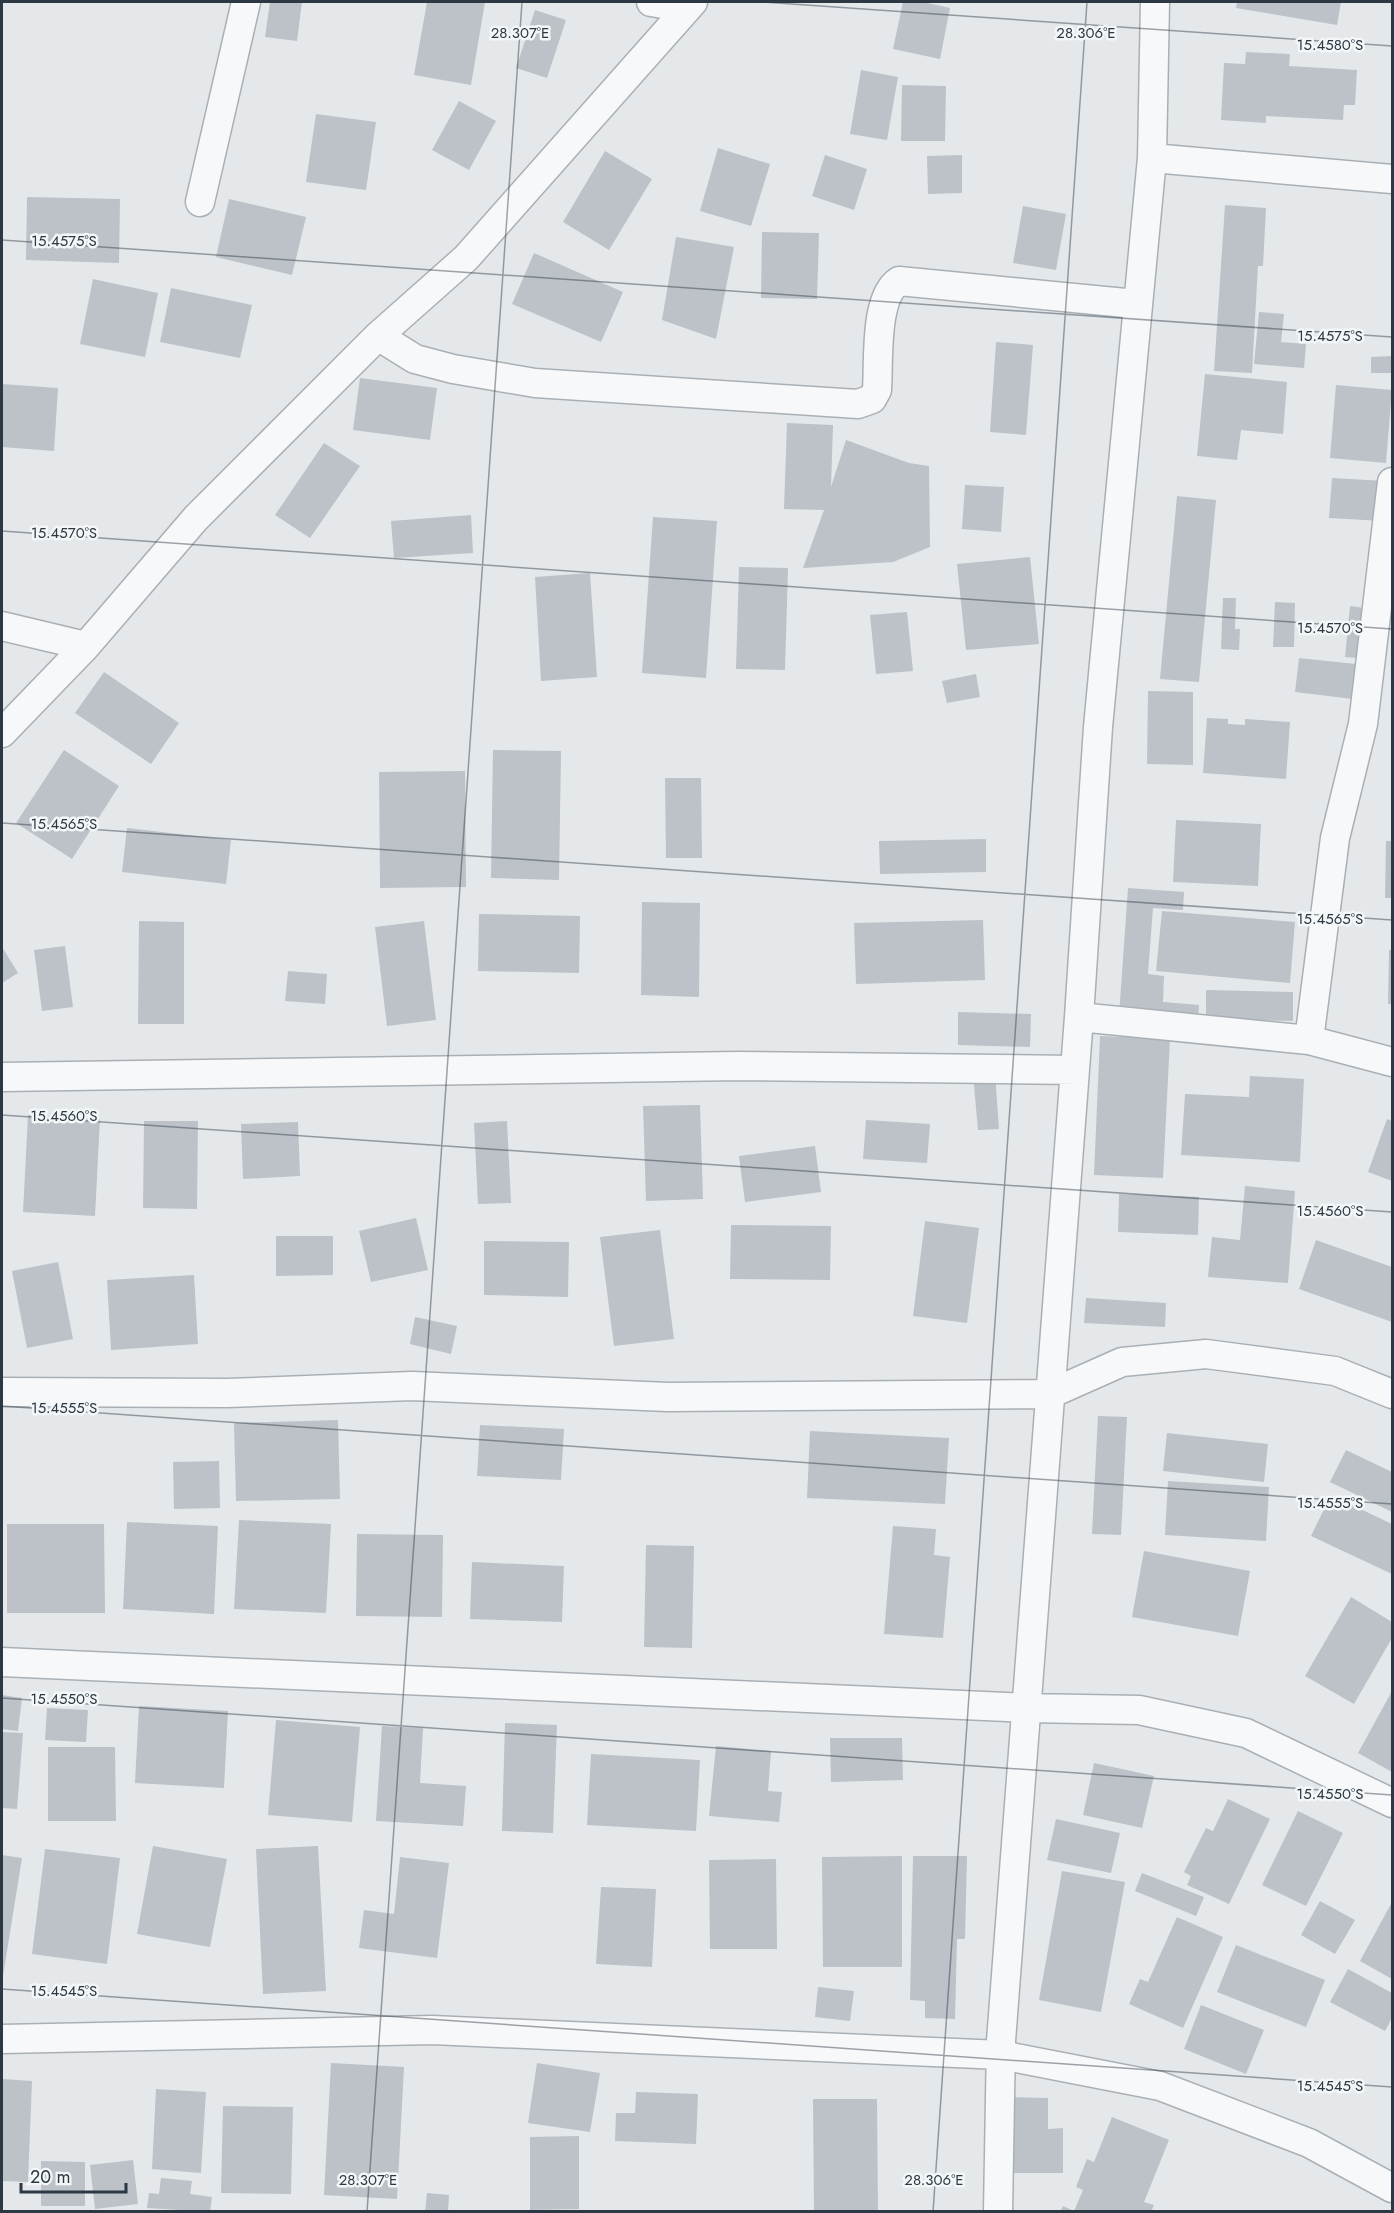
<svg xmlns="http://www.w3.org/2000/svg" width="1394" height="2213" viewBox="0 0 1394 2213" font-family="Jost,sans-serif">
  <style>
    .building { fill: #bcc2c8 }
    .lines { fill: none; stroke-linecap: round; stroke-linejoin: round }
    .minor-casing { stroke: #a9b0b5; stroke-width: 31 }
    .minor { stroke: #f7f8fa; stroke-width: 28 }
    .ticks { fill: none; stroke: #2c3843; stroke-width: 1.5; stroke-opacity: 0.45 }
    .ticks-label { font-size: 15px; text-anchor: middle; fill: #2c3843; stroke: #f4f7f8; stroke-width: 5; stroke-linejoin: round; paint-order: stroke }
  </style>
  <rect width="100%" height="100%" fill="#e4e8eb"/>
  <path class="building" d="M270 2H302L297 41 265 37Z
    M427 2H485L471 85 414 75Z
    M903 2H923L950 8 940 59 893 49Z
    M1237 2H1341L1337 25 1236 8Z
    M535 10 566 20 547 78 516 68Z
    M1246 52 1290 54 1289 66 1357 70 1355 105H1344L1343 120 1266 116V123L1221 120 1224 63 1245 64Z
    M861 70 898 77 887 140 850 134Z
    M902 85 946 86 945 141H901Z
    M459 101 496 121 469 170 432 150Z
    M316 114 376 122 366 190 306 182Z
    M718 148 770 164 751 226 700 211Z
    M605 151 652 179 609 250 563 222Z
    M825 155 867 169 854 210 812 196Z
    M962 155V193L928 194 927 156Z
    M27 197 120 199 119 263 26 260Z
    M229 199 306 217 292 275 216 257Z
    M1225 205 1266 208 1263 266H1258L1252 373 1214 371Z
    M1023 206 1066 214 1056 270 1013 263Z
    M762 232 819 233 817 299 761 298Z
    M676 237 734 247 716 339 662 320Z
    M534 253 623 292 601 342 512 304Z
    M93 279 158 293 145 357 80 344Z
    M171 288 252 305 240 358 160 342Z
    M1259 312 1284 314 1281 342 1306 344 1304 368 1254 364Z
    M996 342 1033 345 1026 435 990 432Z
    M1392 356V373H1371V357Z
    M1205 374 1287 382 1283 434 1241 430 1237 460 1197 456Z
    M360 378 437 388 430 440 353 430Z
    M2 384 58 388 54 451 2 447Z
    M1336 385 1392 390 1386 463 1330 458Z
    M787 423 833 425 831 487 846 440 909 463 929 466 930 547 893 562 803 568 824 510 784 509Z
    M324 443 360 466 310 538 275 515Z
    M1332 478 1385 481 1382 521 1329 518Z
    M965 485 1004 487 1001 532 962 529Z
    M1177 496 1216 500 1199 682 1160 679Z
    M471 515 473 553 394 558 391 521Z
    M653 517 717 521 706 678 642 673Z
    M1030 557 1039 644 966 650 957 564Z
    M739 567 788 568 785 670 736 669Z
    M590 573 597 677 541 681 535 577Z
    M1223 598H1236L1235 629H1240L1239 650 1221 649Z
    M1275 602 1295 603 1294 647H1273Z
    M1350 606 1372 609 1367 659 1345 657Z
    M907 612 913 671 876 674 870 615Z
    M1299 658 1365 665 1361 700 1295 692Z
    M104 672 179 723 151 764 75 713Z
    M976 674 980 697 947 703 942 681Z
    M1148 691 1193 692V765L1147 764Z
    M1207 718 1228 719V724L1245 725V719L1290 722 1286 779 1203 773Z
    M64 750 119 786 72 859 16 823Z
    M493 750 561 751 559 880 491 878Z
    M465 771 466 887 380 888 379 772Z
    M665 778H701L702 858H666Z
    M1176 820 1261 824 1258 886 1173 882Z
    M127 828 231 840 226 884 122 872Z
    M986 839V872L880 874 879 841Z
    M1386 841H1392V898H1385Z
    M1128 888 1184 892 1183 910 1153 908 1148 974 1164 976 1163 1002 1199 1005 1198 1020 1119 1015Z
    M642 902 700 903 699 997 641 995Z
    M1162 911 1295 922 1290 983 1156 971Z
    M479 914 580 916 579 973 478 971Z
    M983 920 985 980 856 984 854 923Z
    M139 921 184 922V1024H138Z
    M424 921 436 1020 387 1026 375 927Z
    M65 946 73 1007 42 1011 34 950Z
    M2 947 18 973 2 983Z
    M1389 950H1392V1004H1388Z
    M288 971 327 974 325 1004 285 1001Z
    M1206 990 1293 992V1021L1206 1019Z
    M958 1012 1031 1014 1030 1047 958 1045Z
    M1100 1036 1170 1039 1163 1178 1094 1175Z
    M995 1073 999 1129 978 1130 973 1075Z
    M1250 1076 1304 1079 1300 1162 1181 1155 1185 1094 1249 1097Z
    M700 1105 703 1199 646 1201 643 1106Z
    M28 1115 100 1119 95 1216 23 1212Z
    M1387 1119 1392 1121V1181L1368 1172Z
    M866 1120 930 1124 927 1163 863 1159Z
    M144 1121H198L197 1209 143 1208Z
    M507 1121 511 1203 478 1204 474 1123Z
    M298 1122 300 1176 243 1179 241 1124Z
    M815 1146 821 1192 745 1202 739 1156Z
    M1245 1186 1295 1191 1288 1283 1208 1277 1212 1237 1240 1240Z
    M1119 1194 1199 1197 1198 1235 1118 1232Z
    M416 1218 428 1270 371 1282 359 1231Z
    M925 1221 979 1228 967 1323 913 1316Z
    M731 1225 831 1226 830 1280 730 1279Z
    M660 1230 674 1339 614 1346 600 1237Z
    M276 1236H333V1275L276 1276Z
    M1316 1240 1392 1267V1322L1299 1289Z
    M484 1241 569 1242 568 1297 484 1295Z
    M58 1262 73 1339 27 1348 12 1271Z
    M194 1275 198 1344 111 1350 107 1280Z
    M1086 1298 1166 1303 1165 1327 1084 1323Z
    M415 1317 457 1326 451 1354 410 1344Z
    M1098 1416 1127 1417 1121 1535 1092 1534Z
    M338 1420 340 1499 236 1501 234 1423Z
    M480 1425 564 1429 561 1480 477 1476Z
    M810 1431 949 1438 945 1504 807 1498Z
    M1167 1433 1268 1444 1264 1482 1163 1471Z
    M1346 1450 1392 1472V1512L1330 1482Z
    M219 1461 220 1508 174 1509 173 1462Z
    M1168 1481 1269 1487 1266 1541 1165 1535Z
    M1331 1495 1392 1524V1574L1311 1536Z
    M239 1520 331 1524 326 1613 234 1609Z
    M127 1522 218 1526 214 1614 123 1609Z
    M7 1524H104L105 1613H7Z
    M893 1526 936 1529 934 1555 950 1557 943 1638 884 1634Z
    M357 1534 443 1535 442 1617 356 1616Z
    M646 1545 694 1546 692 1648 644 1647Z
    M1144 1551 1250 1571 1238 1636 1132 1617Z
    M472 1562 564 1566 562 1622 470 1619Z
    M1351 1597 1392 1622V1638L1354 1704 1305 1676Z
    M1392 1691V1772L1358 1753Z
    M2 1695 22 1698 18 1731 2 1729Z
    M139 1706 228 1711 224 1788 135 1783Z
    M47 1708 88 1710 86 1742 45 1740Z
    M276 1720 360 1727 352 1822 268 1815Z
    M505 1723 557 1725 553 1833 502 1831Z
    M382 1726 423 1728 420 1783 466 1786 463 1826 376 1821Z
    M2 1732 23 1733 17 1809 2 1808Z
    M830 1738H902L903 1780 831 1782Z
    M716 1746 771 1751 768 1791 782 1792 779 1822 709 1816Z
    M48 1747H115L116 1821H48Z
    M591 1754 700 1760 696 1831 587 1825Z
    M1094 1763 1154 1776 1142 1828 1083 1815Z
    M1228 1799 1270 1819 1229 1904 1187 1885 1191 1876 1184 1872 1206 1828 1213 1831Z
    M1298 1811 1343 1833 1306 1906 1262 1885Z
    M1056 1819 1120 1833 1111 1873 1047 1860Z
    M153 1846 227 1859 210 1947 137 1934Z
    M318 1846 326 1991 263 1994 256 1849Z
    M45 1849 120 1858 107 1964 32 1954Z
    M2 1855 22 1858 3 1976 2 1975Z
    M902 1856V1967H823L822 1857Z
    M913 1856H967L965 1939H957L955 2019 925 2018V2001L910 2000Z
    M400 1857 449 1863 437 1958 359 1948 364 1910 394 1914Z
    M776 1859 777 1949H710L709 1860Z
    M1062 1871 1125 1882 1101 2012 1039 2000Z
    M1142 1873 1204 1897 1196 1916 1135 1891Z
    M601 1887 656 1889 652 1967 596 1964Z
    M1320 1901 1355 1920 1335 1954 1301 1935Z
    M1392 1902V1979L1360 1961Z
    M1177 1917 1223 1937 1183 2028 1129 2004 1140 1979 1148 1982Z
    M1236 1945 1325 1980 1306 2027 1217 1992Z
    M1348 1969 1392 1993V2018L1385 2031 1330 2002Z
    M818 1987 854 1991 850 2021 815 2017Z
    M1201 2005 1264 2030 1246 2074 1184 2049Z
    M331 2063 404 2067 397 2199 324 2195Z
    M537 2063 600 2073 590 2132 528 2123Z
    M2 2079 32 2081 28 2182 2 2181Z
    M156 2089 206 2092 201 2173 152 2169Z
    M636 2092 698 2094 696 2144 615 2141 616 2113H635Z
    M1011 2097 1048 2098V2129L1063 2128V2173H1011Z
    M813 2099H877L878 2212H814Z
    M223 2106 293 2107 291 2194 221 2193Z
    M1112 2117 1169 2140 1144 2202 1154 2205 1151 2212H1060L1063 2206 1074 2211 1083 2190 1076 2187 1087 2159 1094 2162Z
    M579 2136V2209L530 2210V2137Z
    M133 2160 138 2204 95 2209 90 2165Z
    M41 2161 85 2162V2206H41Z
    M161 2178 192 2181 190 2194 212 2197 210 2212 147 2208 149 2193 159 2194Z
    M427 2193 449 2195 448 2212H425Z"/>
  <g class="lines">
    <g class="minor-casing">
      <path id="minor" d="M651 2 687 8
        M1152 158 1392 179
        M200 202 246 2
        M378 336 415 359 453 369 535 383 858 404 872 399 877 390C879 362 874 297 899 281L1136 304
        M2 626 86 646
        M2 733 86 646 196 518 378 336 466 258 693 2
        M1079 1017 1309 1040 1392 1062
        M1309 1040 1335 838 1363 724 1392 482
        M2 1077 738 1066 1075 1070
        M2 1392 227 1393 412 1386 668 1397 1050 1394 1122 1362 1206 1354 1335 1371 1392 1394
        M2 1662 1027 1708 1139 1710 1246 1733 1392 1803
        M2 2039 432 2030 1001 2055 1160 2086 1309 2143 1392 2188
        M998 2212 1001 2041 1079 1017 1098 727 1152 158 1155 2"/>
    </g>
    <use href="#minor" class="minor"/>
  </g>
  <path class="ticks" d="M763 2 1392 46M2 240 1392 337M2 531 1392 629M2 823 1392 920M2 1115 1392 1212M2 1406 1392 1504M2 1698 1392 1795M2 1989 1392 2087M367 2212 522 2M933 2212 1087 2"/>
  <g class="ticks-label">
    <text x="520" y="38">28.307°E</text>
    <text x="1086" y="38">28.306°E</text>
    <text x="1330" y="50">15.4580°S</text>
    <text x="64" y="246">15.4575°S</text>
    <text x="1330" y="341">15.4575°S</text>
    <text x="64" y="538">15.4570°S</text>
    <text x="1330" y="633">15.4570°S</text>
    <text x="64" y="829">15.4565°S</text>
    <text x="1330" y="924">15.4565°S</text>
    <text x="64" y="1121">15.4560°S</text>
    <text x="1330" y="1216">15.4560°S</text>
    <text x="64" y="1413">15.4555°S</text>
    <text x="1330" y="1508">15.4555°S</text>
    <text x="64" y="1704">15.4550°S</text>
    <text x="1330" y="1799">15.4550°S</text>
    <text x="64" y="1996">15.4545°S</text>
    <text x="1330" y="2091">15.4545°S</text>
    <text x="368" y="2185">28.307°E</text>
    <text x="934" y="2185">28.306°E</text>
  </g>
  <rect width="1394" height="2213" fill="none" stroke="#2c3843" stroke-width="6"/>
  <path d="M21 2183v9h105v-9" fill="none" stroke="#2c3843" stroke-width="3"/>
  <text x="30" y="2183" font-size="18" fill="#2c3843" stroke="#f4f7f8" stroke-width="4.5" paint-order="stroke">20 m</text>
</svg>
